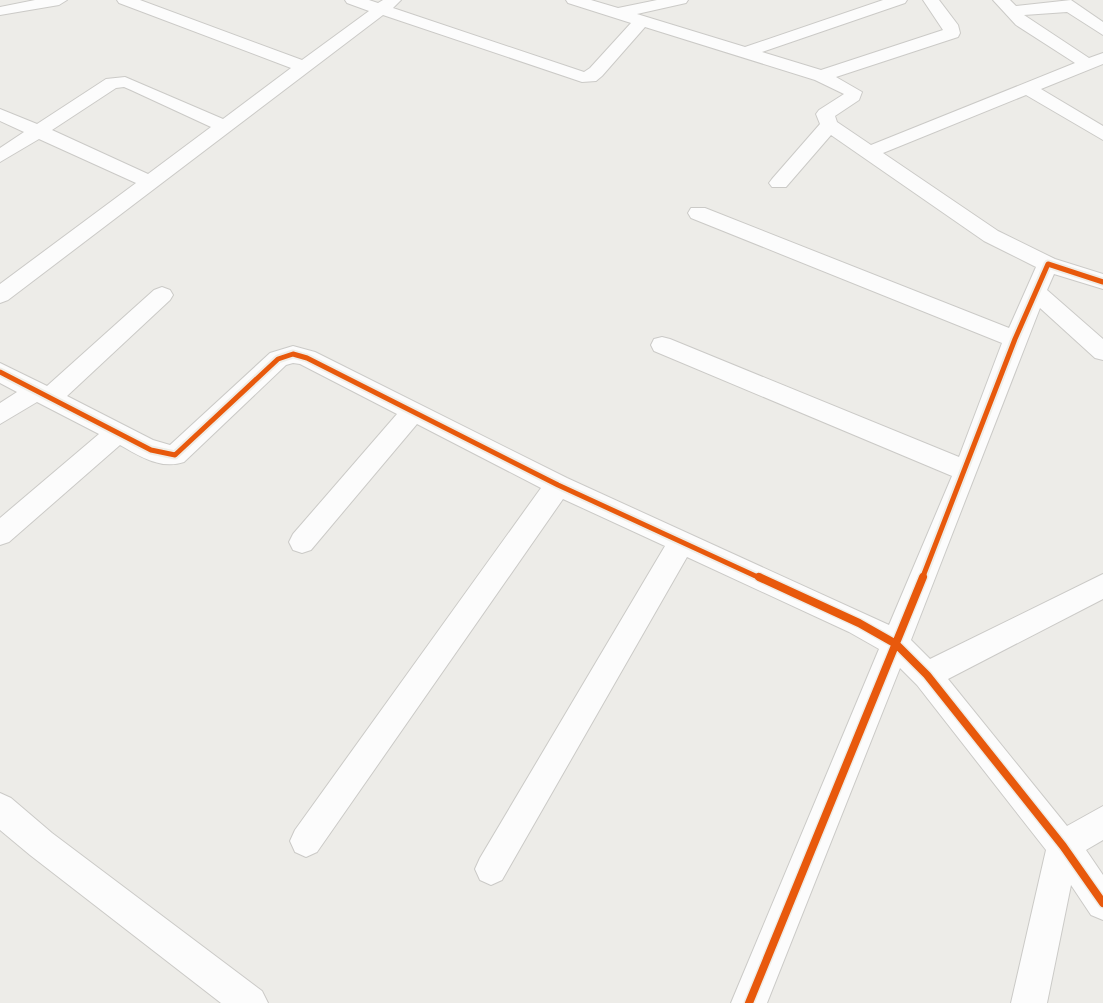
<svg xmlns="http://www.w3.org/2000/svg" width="1103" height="1003" viewBox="0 0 1103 1003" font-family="Lora,serif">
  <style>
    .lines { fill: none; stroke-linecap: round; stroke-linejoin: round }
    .street-casing { stroke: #cbcac7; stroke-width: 2 }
    .street { fill: #fcfcfc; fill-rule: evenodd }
    .cycleway-far1-casing { stroke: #eeede7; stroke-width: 9 }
    .cycleway-casing { stroke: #eeede7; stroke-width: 11 }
    .cycleway-far1 { stroke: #e8590c; stroke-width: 5 }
    .cycleway { stroke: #e8590c; stroke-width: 8 }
  </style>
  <rect width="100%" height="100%" fill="#edece8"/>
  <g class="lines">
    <g class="street-casing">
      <path id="street" d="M35 0H67L59 5 0 15V7Z
        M117 0H140L302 60 369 11 347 3 345 0H369L378 3 383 0H401L393 8 584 72 590 68 631 23 568 3 566 0H591L618 8 657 0H688L686 3 637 14 745 47 883 0H907L905 3 762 52 821 70 943 30 923 0H939L958 25 960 33 958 37 836 77 862 92 859 100 835 116 837 122 871 145 1075 63 1016 25 993 0H1010L1016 6 1071 0 1103 22V35L1067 12 1024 15 1089 58 1103 53V64L1041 89 1103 126V140L1026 95 883 153 998 231 1055 259 1103 274V289L1054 274 1047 290 1103 339V360L1095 358 1040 308 911 640 930 659 1103 574V599L948 679 1067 826 1103 806V840L1086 850 1103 875V920L1091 915 1071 885 1047 1003H1011L1046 850 917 685 900 668 767 1003H731L879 649 849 632 687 557 502 880 491 885 480 880 475 869 480 858 665 546 563 499 317 852 306 857 295 852 290 841 295 830 541 488 417 424 311 550 302 553 293 550 289 542 293 534 397 414 300 364 293 363 286 365 184 462C161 470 139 456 120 445L9 542 0 545V518L99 434 37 402 0 424V403L17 392 0 383V363L47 386 154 290 162 287 170 290 173 295 170 300 67 396 153 440 170 445 270 353 293 346 315 352 567 478 889 625 952 476 654 351 651 345 654 339 662 337 670 339 959 457 1002 343 691 218 688 213 691 208H705L1009 328 1036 267 984 241 831 135 786 187H772L769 183 772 179 820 124 816 114 819 110 844 94 815 80 645 27 602 76 596 81 582 82 383 15 8 300 0 303V284L136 183 39 139 0 162V148L24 132 0 121V109L37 124 106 79 125 77 223 119 291 68 119 3ZM124 87 131 90 211 127 148 174 52 130 116 88Z
        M0 793 11 798 52 833 262 991 268 1003H221L30 855 0 830Z"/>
    </g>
    <use href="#street" class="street"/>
    <g class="cycleway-far1-casing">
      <path id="cycleway-far1" d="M0 372 151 450 175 455 278 359 293 354 307 358 558 485 762 579
        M922 579 1015 339 1048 264 1103 282"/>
    </g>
    <g class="cycleway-casing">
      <path id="cycleway" d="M759 577 859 623 896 644 927 675 1063 846 1103 903
        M749 1003 923 577"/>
    </g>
    <use href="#cycleway-far1" class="cycleway-far1"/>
    <use href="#cycleway" class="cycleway"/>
  </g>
</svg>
